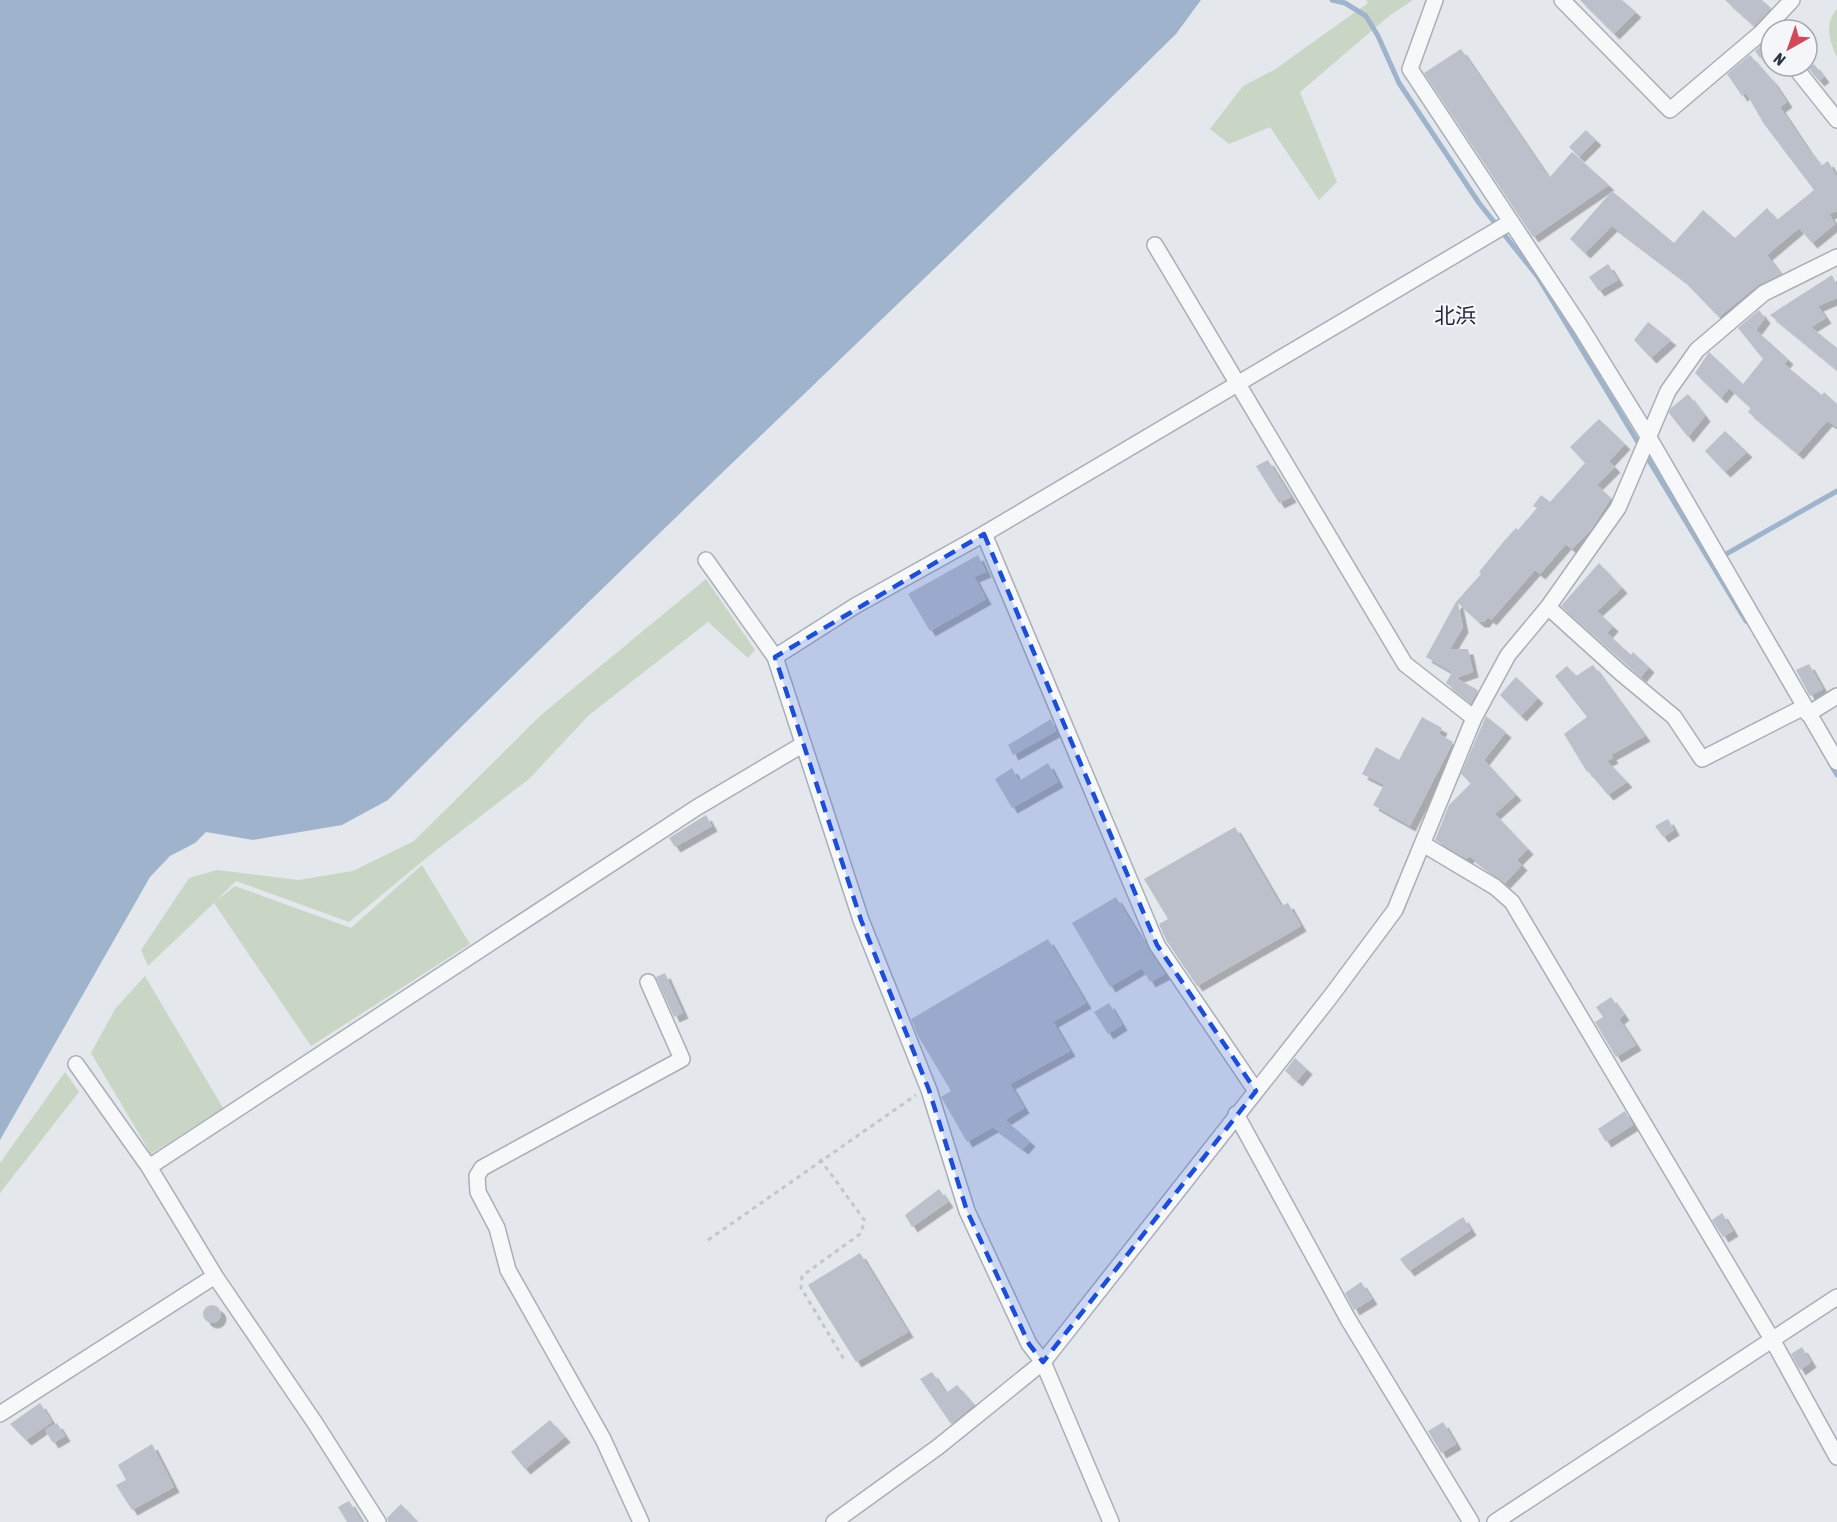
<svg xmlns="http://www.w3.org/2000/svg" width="1837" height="1522" viewBox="0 0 1837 1522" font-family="'Asap Condensed','Noto Sans JP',sans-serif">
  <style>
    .green { fill: #c9d6c5 }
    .water { fill: #9fb4cc }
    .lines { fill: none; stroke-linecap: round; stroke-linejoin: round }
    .stream { stroke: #9fb4cc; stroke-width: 5 }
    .building { fill: #bbc0ca; filter: url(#shadow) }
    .street-casing { stroke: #a9aeb7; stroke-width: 18 }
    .path { stroke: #c2c5cb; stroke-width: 3; stroke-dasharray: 4.5 4.5; stroke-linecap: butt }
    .street { stroke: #f7f8fa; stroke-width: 15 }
    .marked { fill: #1d4ed8; fill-opacity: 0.2; stroke: #1d4ed8; stroke-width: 4.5; stroke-dasharray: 12 8; stroke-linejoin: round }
    .labels { text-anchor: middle; stroke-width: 4.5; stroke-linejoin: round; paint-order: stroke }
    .quarter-label { font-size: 21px; fill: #1d2536; stroke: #f4f6f9 }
  </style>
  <defs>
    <filter id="shadow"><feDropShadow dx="5.5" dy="5.5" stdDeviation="0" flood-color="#0004"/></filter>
  </defs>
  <rect width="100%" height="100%" fill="#e4e7ec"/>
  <path class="green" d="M1366 0H1413L1389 16 1300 92 1337 182 1319 200 1270 127 1229 144 1210 129 1243 86 1274 70 1368 3Z
    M1837 9V57C1829 41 1824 24 1837 9Z
    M706 579 755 650 748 658 708 622 589 715 529 779 430 855 349 922 236 881 217 900 235 886 351 928 422 865 470 944 311 1046 214 903 148 966 141 950 189 878 217 870 298 880 353 871 414 841 541 715Z
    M145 976 223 1108 151 1154 91 1053 115 1009Z
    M65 1072 79 1092 0 1193V1163Z"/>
  <path class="water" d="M0 0H1201L1176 34C915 291 647 540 388 800L342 825 253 840 206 832 195 843 170 856 150 877 0 1140Z"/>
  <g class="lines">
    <path class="stream" d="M1332 0 1345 3 1366 16 1378 36 1399 83 1479 203 1538 277 1746 621
      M1721 557 1837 491
      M1830 763 1837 775"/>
  </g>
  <path class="building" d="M1580 0H1622L1636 12 1614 34Z
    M1725 0H1762L1771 8 1754 26Z
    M1761 45 1771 51 1760 58 1755 51Z
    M1461 49 1549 178 1572 152 1609 185 1533 237 1424 73Z
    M1750 55 1773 81 1787 102 1780 107 1808 149 1821 166 1828 161 1837 177V211L1829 214 1835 224 1812 243 1799 228 1767 255 1781 274 1758 285 1719 317 1682 279 1612 226 1585 253 1570 239 1612 191 1674 243 1703 210 1735 238 1767 208 1777 220 1814 190 1764 124 1746 93 1742 96 1727 74Z
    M1814 64 1824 77 1819 81 1808 68Z
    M1586 130 1596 140 1579 157 1569 147Z
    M1608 264 1618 280 1599 291 1589 277Z
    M1832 275 1837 286V298L1818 306 1826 318 1811 327 1837 348V370L1770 315Z
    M1759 310 1765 318 1756 330 1788 359 1784 364 1822 395 1824 392 1837 404V427L1827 421 1798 454 1748 412 1751 408 1729 388 1721 398 1695 373 1709 352 1743 384 1763 359 1738 328Z
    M1648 322 1671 340 1651 358 1634 340Z
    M1688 394 1705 416 1688 437 1669 413 1671 408Z
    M1599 419 1625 444 1609 461 1615 467 1597 485 1611 498 1590 531 1572 549 1566 544 1540 574 1535 570 1491 620 1488 617 1484 622H1479L1458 603 1463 627 1450 649H1468L1473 672 1456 678 1478 690 1471 703 1446 683 1452 672 1426 657 1456 602 1481 574 1479 572 1504 541 1516 528 1518 530 1537 508 1533 506 1541 495 1550 502 1585 463 1570 447Z
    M1725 431 1747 452 1725 472 1705 451Z
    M1268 460 1291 497 1279 503 1256 466Z
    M978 555 986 572 974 577 986 599 930 631 908 594Z
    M1599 563 1622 588 1597 611 1613 626 1607 633 1631 655 1633 652 1649 667 1641 677 1561 606Z
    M1809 664 1823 689 1810 696 1796 670Z
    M1593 665 1645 736 1611 755 1613 758 1607 761 1627 782 1608 795 1588 771 1587 772 1564 734 1587 717 1555 676 1567 666 1576 676Z
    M1516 677 1538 698 1521 716 1500 695Z
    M1486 716 1506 732 1484 760 1516 795 1495 814 1528 849 1517 860 1522 865 1505 883 1469 856 1467 859 1435 840 1449 805 1471 783 1461 774Z
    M1422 717 1442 728 1439 734 1453 742 1410 826 1373 805 1384 785 1362 774 1376 747 1399 760Z
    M1051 719 1056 731 1013 755 1008 745Z
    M1048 763 1058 782 1012 808 995 779 1012 768 1019 781Z
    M706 815 712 826 675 847 669 838Z
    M1668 819 1674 830 1663 837 1655 826Z
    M1235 827 1281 906 1288 903 1301 926 1197 986 1166 940 1159 924 1168 919 1144 879Z
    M1116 897 1139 935 1141 933 1149 950 1165 974 1150 982 1142 968 1110 987 1072 923Z
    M1048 939 1086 1003 1053 1022 1070 1051 1010 1084 1024 1108 1005 1120 1030 1141 1023 1149 993 1127 967 1142 941 1097 951 1091 918 1036 911 1019Z
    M665 973 683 1013 674 1017 656 977Z
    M1611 997 1624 1015 1619 1019 1636 1045 1616 1057 1595 1022 1603 1017 1596 1007Z
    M1109 1003 1122 1025 1108 1034 1094 1012Z
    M1295 1058 1307 1069 1297 1081 1285 1071Z
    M1625 1111 1633 1125 1606 1142 1598 1129Z
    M939 1189 948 1202 912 1227 905 1215Z
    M1722 1213 1733 1231 1723 1237 1712 1220Z
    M1463 1217 1471 1230 1409 1271 1400 1259Z
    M860 1253 908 1332 856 1362 808 1285Z
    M1361 1282 1372 1299 1354 1310 1345 1293Z
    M203 1314a9 9 0 1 1 18 0a9 9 0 1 1-18 0Z
    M1802 1347 1811 1362 1800 1370 1791 1354Z
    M932 1372 946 1393 957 1385 974 1405 951 1424 920 1379Z
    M40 1403 52 1422 26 1440 10 1424Z
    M550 1420 565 1437 525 1469 511 1452Z
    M1443 1422 1456 1444 1441 1453 1428 1431Z
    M57 1423 65 1436 53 1443 45 1430Z
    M152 1444 174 1487 132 1510 116 1485 126 1480 118 1465Z
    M349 1501 362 1522H347L338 1507Z
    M401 1504 418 1522H388L387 1518Z"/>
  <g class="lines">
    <g class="street-casing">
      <path id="street" d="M1435 0 1410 69 1580 326 1648 436 1837 762
        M1562 0 1670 110 1762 32 1771 41
        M1762 32 1792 0
        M1794 66 1837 120
        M1155 245 1405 664 1474 718
        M984 534 1157 945 1256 1091
        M706 560 775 657 861 920 929 1090 967 1211 1029 1344 1043 1362 1111 1522
        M1548 607 1621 673 1674 717 1702 759 1802 708 1808 714
        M775 657 855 606 984 534 1509 223
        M1808 714 1837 696
        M1423 844 1495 887 1512 902 1773 1341 1837 1457
        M76 1064 149 1167 215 1276 315 1423 378 1522
        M1236 1114 1348 1319 1471 1522
        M149 1167 696 808 802 745
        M0 1414 215 1276
        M641 1522 603 1439 508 1270 497 1228 478 1192 477 1176 482 1168 682 1059 648 982
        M834 1522 938 1447 1043 1362 1331 996 1395 910 1474 718 1508 655 1548 607 1618 508 1668 391 1697 350 1764 293 1837 257
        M1495 1522 1837 1297"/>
    </g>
    <path class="path" d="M820 1159 865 1221 860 1234 802 1276 801 1288 845 1361
      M708 1240 916 1095"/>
    <use href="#street" class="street"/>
  </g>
  <path class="marked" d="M984 534 1157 945 1256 1091 1043 1362 1029 1344 967 1211 929 1090 861 920 775 657Z"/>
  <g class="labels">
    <g class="quarter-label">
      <text x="1455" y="323">北浜</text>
    </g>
  </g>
  <g transform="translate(1789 48) rotate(220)"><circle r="28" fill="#f4f6f9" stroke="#a4a8b1" stroke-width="1.5"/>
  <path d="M0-4.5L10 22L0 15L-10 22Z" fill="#d1495b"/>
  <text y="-9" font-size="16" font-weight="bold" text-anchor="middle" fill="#2b3445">N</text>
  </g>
</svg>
